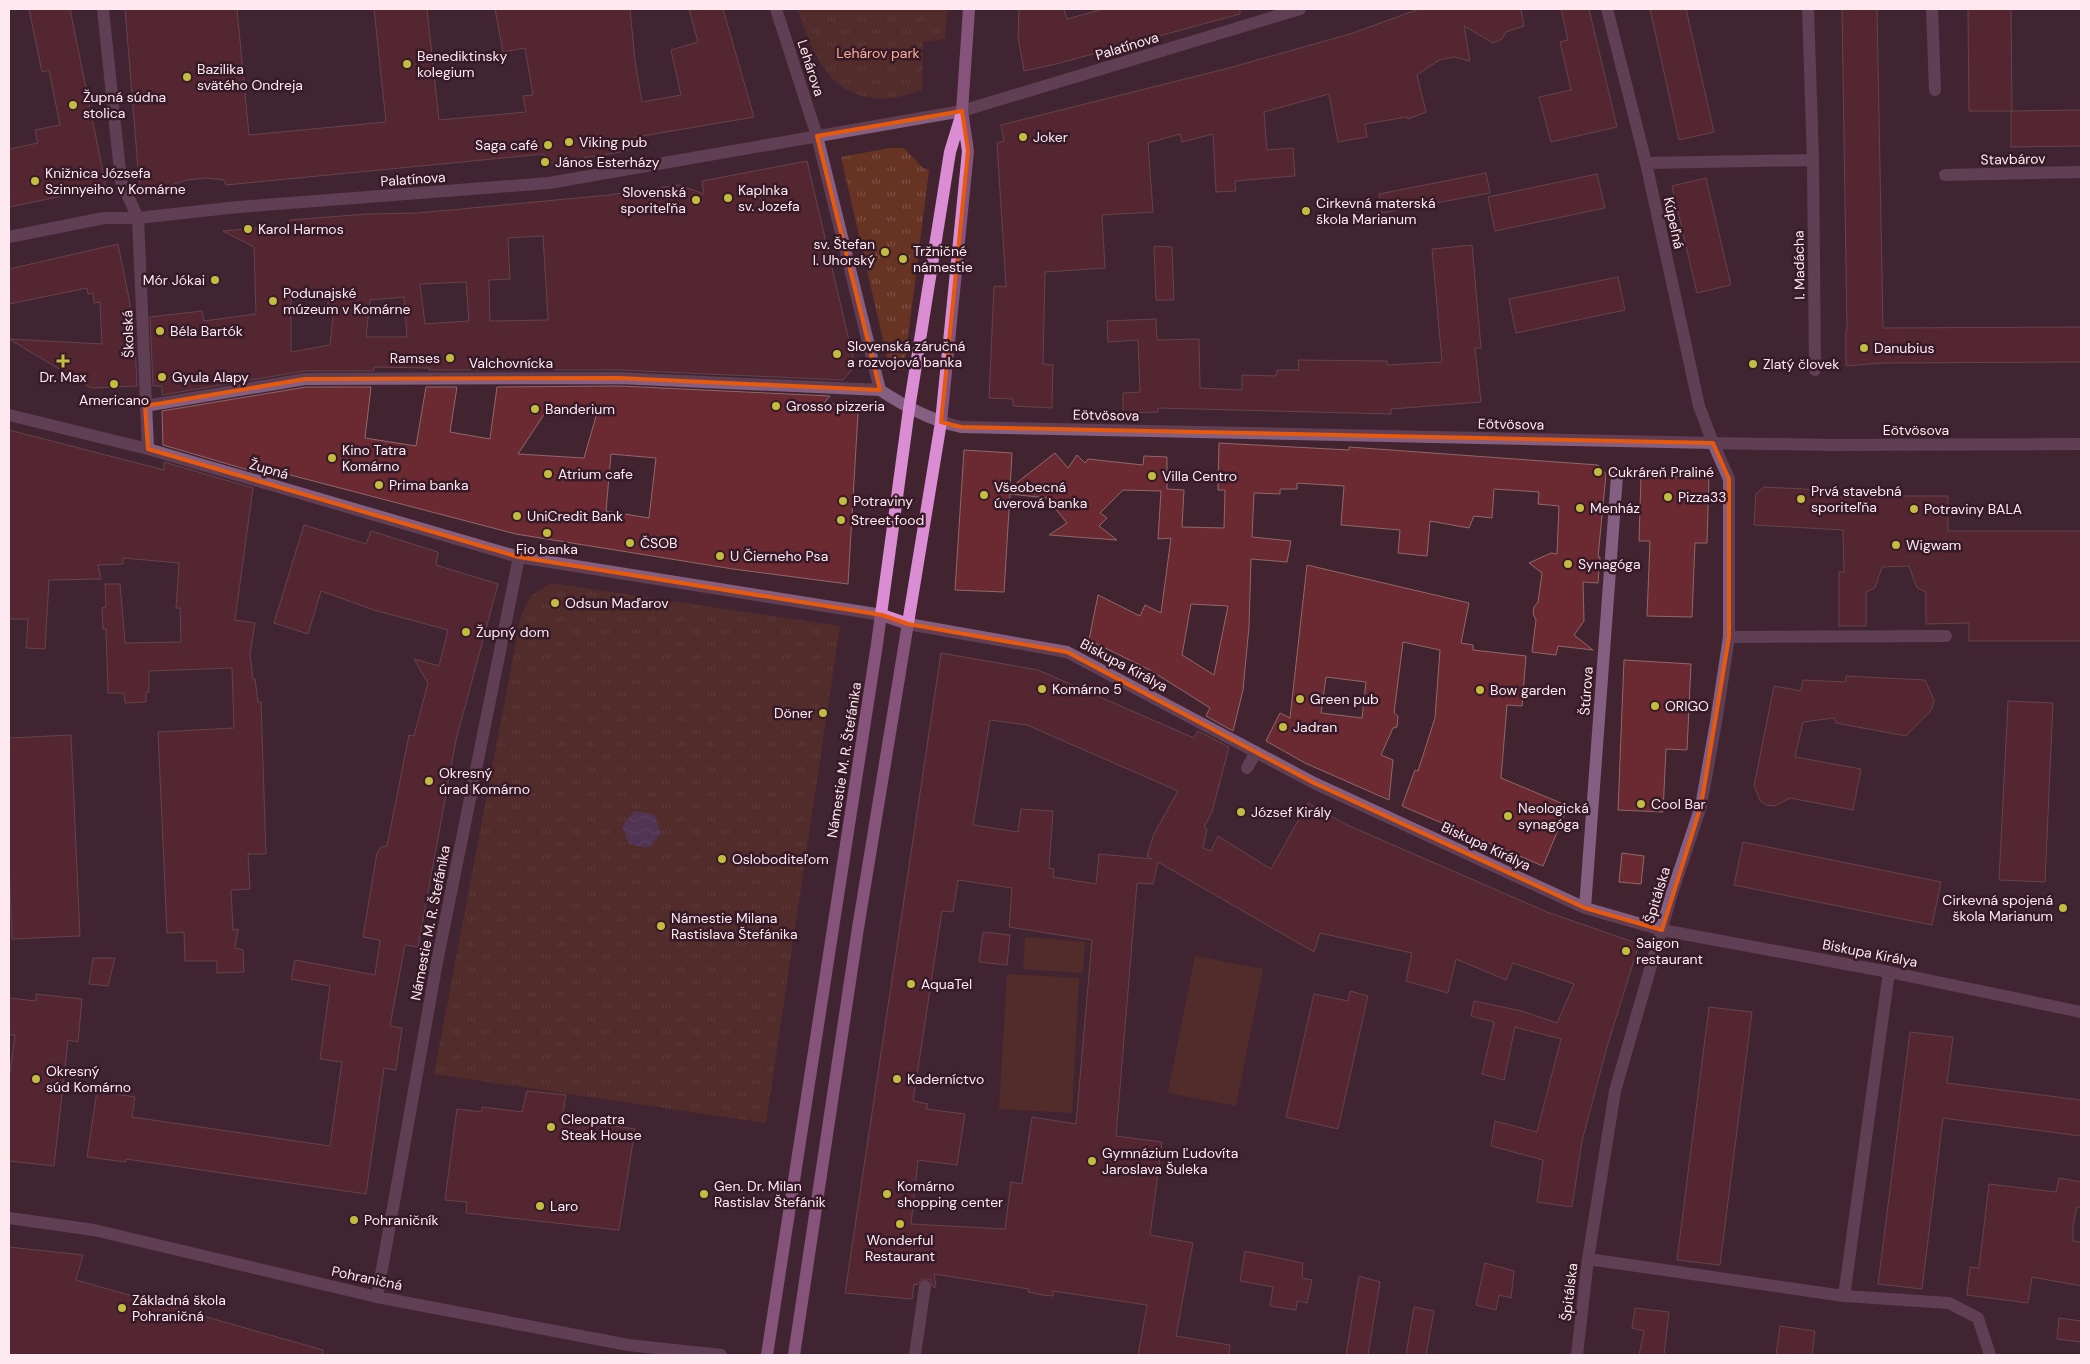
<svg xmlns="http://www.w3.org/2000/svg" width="2090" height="1364" viewBox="0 0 2090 1364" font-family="'DM Sans',sans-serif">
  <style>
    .grass { fill: url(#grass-tufts) }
    .pitch { fill: #673424 }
    .water { fill: url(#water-waves) }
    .building { fill: #6b2931; stroke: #8f686a; fill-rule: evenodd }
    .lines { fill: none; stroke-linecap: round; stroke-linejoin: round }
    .minor { stroke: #855f81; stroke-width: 12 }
    .major { stroke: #da8dd3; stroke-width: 12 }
    .marked { fill: none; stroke: #e8590c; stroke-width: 4; stroke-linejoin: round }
    .poi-dot { fill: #c2bd3f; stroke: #371a27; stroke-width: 2 }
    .labels { text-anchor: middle; stroke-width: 5; stroke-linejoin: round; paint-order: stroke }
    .street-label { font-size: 14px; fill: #fee9f1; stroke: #371a27 }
    .park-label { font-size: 14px; fill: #fcae95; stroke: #371a27 }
    .poi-label { font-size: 14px; fill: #fee9f1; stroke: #371a27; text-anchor: start }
  </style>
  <defs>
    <pattern id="grass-tufts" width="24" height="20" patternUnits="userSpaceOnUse" patternTransform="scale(1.25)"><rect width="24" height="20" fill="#673424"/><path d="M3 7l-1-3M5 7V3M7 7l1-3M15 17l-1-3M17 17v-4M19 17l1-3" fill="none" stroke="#7e5144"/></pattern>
    <pattern id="water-waves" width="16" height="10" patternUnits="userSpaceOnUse" patternTransform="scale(1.25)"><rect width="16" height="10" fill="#64477f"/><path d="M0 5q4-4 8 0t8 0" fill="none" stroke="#7b6292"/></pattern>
  </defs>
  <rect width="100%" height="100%" fill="#422431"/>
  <path class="grass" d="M798 9H947L945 39 923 42 922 90C912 93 902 97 892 98 832 104 813 56 798 9Z
    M890 148H904L923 168 929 170 904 370H890L841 157Z
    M551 583 840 626 766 1123 434 1074 521 615 531 596Z"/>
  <path class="pitch" d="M1025 937 1085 942 1083 973 1023 969Z
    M1195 956 1263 969 1236 1106 1168 1093Z
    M1007 974 1079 978 1072 1113 999 1109Z"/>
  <path class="water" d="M634 811 654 814 661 833 648 848 629 844 622 826Z"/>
  <path class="building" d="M29 9H70L106 187 9 207V149L38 143 35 130 60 125 49 70 42 72Z
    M125 9H237L249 135 386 122 374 9H427L439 120 526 112 523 96 533 95 525 48 503 52 495 9H630L635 61 642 102 681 95 671 50 698 42 689 9H723L754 117 625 139 627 151 546 164 544 154 226 185 224 180 207 178 187 180 171 185 169 190 140 193Z
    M1019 9H1064L1067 19 1103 9H1240V14L1056 64 1024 71 1018 37Z
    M1419 9H1521L1524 26 1506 32 1502 39 1493 43 1464 26 1470 61 1454 57 1439 60 1417 75 1426 112 1408 119 1407 117 1365 124 1367 137 1338 142 1329 94 1264 112 1267 150 1293 148 1295 176 1235 181 1236 191 1216 192 1213 134 1182 142 1180 134 1148 143 1153 212 1102 215 1105 268 1045 272 1043 364 1053 365 1052 408 1013 406V399L989 398 994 286 1006 287 997 143 1004 141 1001 125 1225 69 1350 34Z
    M1561 9H1589L1617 127 1551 142 1539 97 1571 90 1560 42 1568 40Z
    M1650 9H1686L1714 132 1679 140Z
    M1842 9H1877L1883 328 2081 327V362L1882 363 1846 366V330H1847Z
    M1968 9H2011L2012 111H1969Z
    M2081 110V146L2011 147V111Z
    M807 161 855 366 843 380 619 370H429V368L374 367V371H304L162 395V386H153L150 317 202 311 204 321 256 314 254 247 223 231 290 225V220L367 214 417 213 461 209 609 195 679 185 704 194 702 181ZM543 236 548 320 490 321 489 280 510 279 508 238ZM466 282 469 321 425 324 420 284ZM291 290 329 291 328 306 334 307 330 345 291 352ZM404 297 407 337H366L370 300Z
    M1486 173 1490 193 1382 213 1379 194Z
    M1597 174 1605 208 1495 231 1488 197Z
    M1706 178 1731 285 1697 293 1672 186Z
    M118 244 130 304 131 320 134 319 137 386 91 388 9 339 102 344 100 302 94 303 93 293 88 294 87 288 9 304V269Z
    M1472 245 1481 348H1475L1481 402 1391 409V414L1158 408V412L1123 413V393L1140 392 1138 340 1108 342 1107 321 1156 319 1157 340 1199 339 1200 388 1242 390V375L1276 376 1277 370H1299L1298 360 1387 361V365L1442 362 1432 249Z
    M1154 246 1172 247 1174 300H1156Z
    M1618 277 1625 310 1516 333 1509 299Z
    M619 386 830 396 824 403 852 406 858 413 848 584 733 569 516 534 256 466 255 472 163 445 162 411 306 387H371L365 438 416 446 426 387H457L450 432 490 439 497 387ZM545 413H597L584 458 518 454ZM611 454 656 458 649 518 606 511Z
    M9 430 164 470V462L253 488 235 620 255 623 250 654 253 679H255L258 702H261L266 854H248L250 889 231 890 233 930 238 929 235 948 243 950 244 972 217 973V961H185L184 932 167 933 158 732 234 728 232 668 149 671V692H146V702L125 703 124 693H108L106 629H103L102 608 106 607 105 584H120L125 643 181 642 180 608H176L179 563 123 558V564L98 565 101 579 49 580 45 649 26 648 28 619H9Z
    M1219 443 1349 450V447L1598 465 1606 474 1598 557H1600L1598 583 1583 582 1584 621 1574 635 1593 650 1558 646 1556 655 1532 652 1536 620 1533 614 1534 607 1538 602 1542 573 1529 563 1551 553 1557 554 1559 506 1538 504 1539 492 1494 489 1492 518 1474 516 1469 528 1430 521 1427 556 1398 553 1400 530 1341 525 1344 486 1297 483V489H1280V494L1254 493 1252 537 1291 541 1287 562 1251 559 1249 627 1243 690 1233 731 1206 716 1210 708 1150 670 1089 640 1098 595 1140 616 1145 605 1161 613 1171 538 1158 539 1161 491 1123 490 1100 513 1107 518 1099 526 1117 540 1049 535 1067 523 1047 498 1010 494 1004 592 955 590 964 450 1012 453 1010 488 1055 453 1068 468 1077 455 1085 463 1088 459 1143 465 1144 456 1167 457V489L1184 490 1182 527 1224 528 1225 490H1218ZM1191 604 1228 606 1214 675 1182 655Z
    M1641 476 1709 478 1707 543H1695L1692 617 1647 616 1650 541H1639Z
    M1764 487 1824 490 1830 496H1948V531H2081V641H1969V623L1926 624V592L1917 588 1909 566 1882 567 1875 588 1866 592V626H1839V572H1844L1843 530 1754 525 1756 494Z
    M304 525 366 544 371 531 438 552 436 565 498 584 456 740 418 947 405 945 390 1026 402 1028 396 1070 384 1068 366 1194 126 1159V1162L87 1157 97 1091 135 1097 132 1117 330 1146 342 1062 320 1059 330 986 291 979 295 960 375 975 380 940 363 937 377 853 381 847 387 846 409 735 414 736 428 683 414 659 439 666 448 630 374 610 321 591 308 634 274 623Z
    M1307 565 1469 603 1461 643 1473 645V650L1526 656 1522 706 1507 705 1501 778 1568 806 1543 866 1402 806 1415 770 1418 771 1435 718 1440 650 1403 642 1394 713 1398 716 1397 727 1393 728 1381 755 1393 760 1389 800 1305 763 1266 741 1280 713 1290 718ZM1326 677 1366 682 1362 718 1321 713Z
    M941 653 1038 670 1194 738 1198 731 1229 747 1212 812 1204 827 1207 829 1203 848 1211 851 1218 836 1271 869 1308 803 1345 824 1547 912 1639 944 1607 1047 1582 1141 1572 1207 1537 1202 1543 1160 1491 1146 1495 1121 1537 1132 1561 1039 1515 1027 1504 1080 1482 1074 1494 1022 1471 1016 1474 1001 1522 1011 1557 1023 1574 984 1513 963 1506 980 1456 959 1448 993 1406 981 1412 953 1320 933 1314 952 1158 862 1153 884 1137 883 1116 1136 1162 1142 1150 1235 1193 1243 1176 1336 1230 1345 1229 1355H1138L1147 1305 1053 1291V1296L1042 1295 1028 1292 1029 1289 934 1274 936 1287H933L930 1279H922L917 1285 914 1284 912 1299 845 1293ZM990 720 1027 725 1178 791 1154 834 1147 856 1152 859 1099 854 1096 884 1053 877 1054 869 1049 868 1053 811 1021 809 1018 832 973 825ZM958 880 1012 888 1009 927 1092 940 1076 1124 1032 1117 1022 1184 1011 1182 1005 1229 911 1224 918 1160 957 1165 965 1114 926 1109 928 1104 913 1101 942 911 953 912Z
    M1624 660 1691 664 1687 750 1666 749 1663 812 1618 810Z
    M1846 676 1925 680 1934 700 1932 709 1906 736 1836 723 1834 718 1803 722 1795 757 1861 769 1853 810 1790 798 1775 806 1766 805 1760 800 1754 786 1774 686 1801 691 1803 680 1846 682Z
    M2008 701 2053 703 2045 882 1999 880Z
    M71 735 80 936 12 939 9 864V738Z
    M1743 842 1941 882 1932 925 1734 885Z
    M1622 853 1644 856 1641 884 1619 882Z
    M983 932 1010 935 1007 965 979 962Z
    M93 958H115L108 986 89 984Z
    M1350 991 1368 996 1338 1129 1286 1117 1314 994 1348 1001Z
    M36 994 82 999 78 1042 68 1040 54 1166 9 1161V1072H10L15 1035H9V998L36 1001Z
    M1709 1007 1752 1012 1720 1265 1677 1260Z
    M1910 1032 1953 1037 1947 1083 2081 1100V1136L1943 1118 1922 1289 1878 1284Z
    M527 1091 566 1095 562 1118 635 1129 619 1230 466 1213 467 1202 445 1200 457 1109 482 1112V1107L522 1112Z
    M2059 1178 2081 1182V1207H2077L2073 1225V1241L2081 1242V1286L2032 1277 2028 1303 1967 1295 1970 1267 1979 1268 1989 1184 2056 1192Z
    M9 1247 83 1255 76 1280 323 1350 322 1355H9Z
    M1245 1251 1303 1263 1302 1278 1312 1280 1307 1303 1297 1301 1296 1310 1270 1306 1273 1287 1240 1281Z
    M1485 1263 1514 1271 1511 1298 1499 1295 1496 1310 1476 1305Z
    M1359 1276 1380 1282 1368 1355H1346Z
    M1414 1307 1434 1311 1426 1355H1406Z
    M1635 1308 1669 1312 1664 1355H1639L1644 1331 1632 1328Z
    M2059 1318 2081 1321V1342L2057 1339Z
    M1780 1326 1815 1331 1812 1355H1776Z"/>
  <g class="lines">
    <path class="minor" d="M103 9 121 181 138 218 148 449
      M776 9 817 136 880 390C906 407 930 420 961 427L1713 443 1831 445 2081 444
      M1808 9 1813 160 1815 370
      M1932 9 1935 90
      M1646 163 1813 160
      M1945 175 2081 172
      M9 237 104 218H138L238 207 549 183 962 111 1300 9
      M145 406 305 379 619 378 880 390
      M9 415 148 449 519 557 882 615
      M908 624 1067 652 1314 783 1585 908 1662 930 1889 972 2081 1012
      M1729 637 1946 636
      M1247 768 1256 752
      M1585 908 1617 476
      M9 1218 94 1230 377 1297 628 1345 721 1355
      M1588 1259 1844 1296 1949 1303 1978 1318 1990 1355
      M1844 1296 1889 972
      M377 1297 437 962 519 557
      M915 1355 925 1286
      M1577 1355 1588 1259 1615 1091 1672 893 1701 806 1716 722 1729 637V479L1713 443 1699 406 1646 163 1607 9"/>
    <path class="major" d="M882 615 908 624
      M767 1355 877 644 909 409 950 152 961 116
      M794 1355 858 928 941 422 968 151 962 111 969 9"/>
  </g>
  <path d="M0 0H2090V1364H0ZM962 111 968 151 941 422 961 427 1713 443 1729 479V637L1701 806 1662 930 1585 908 1314 783 1067 652 908 624 882 615 519 557 148 449 145 406 305 379 619 378 880 390 817 136Z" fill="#422431" fill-opacity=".55" fill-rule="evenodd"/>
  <path class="marked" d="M962 111 968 151 941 422 961 427 1713 443 1729 479V637L1701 806 1662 930 1585 908 1314 783 1067 652 908 624 882 615 519 557 148 449 145 406 305 379 619 378 880 390 817 136Z"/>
  <g class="poi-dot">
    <circle cx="407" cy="64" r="5"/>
    <circle cx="187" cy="77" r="5"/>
    <circle cx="73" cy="105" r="5"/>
    <circle cx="1023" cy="137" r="5"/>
    <circle cx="569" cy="142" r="5"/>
    <circle cx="548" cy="145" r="5"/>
    <circle cx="545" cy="162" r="5"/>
    <circle cx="35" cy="181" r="5"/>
    <circle cx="728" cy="198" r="5"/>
    <circle cx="696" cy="200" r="5"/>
    <circle cx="1306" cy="211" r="5"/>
    <circle cx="248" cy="229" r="5"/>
    <circle cx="885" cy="252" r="5"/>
    <circle cx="903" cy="259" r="5"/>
    <circle cx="215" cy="280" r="5"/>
    <circle cx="273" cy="301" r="5"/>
    <circle cx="160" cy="331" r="5"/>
    <circle cx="1864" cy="348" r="5"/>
    <circle cx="837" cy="354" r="5"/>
    <circle cx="450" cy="358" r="5"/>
    <path d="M60.5 353.5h5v5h5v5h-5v5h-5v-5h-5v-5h5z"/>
    <circle cx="1753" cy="364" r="5"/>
    <circle cx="162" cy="377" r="5"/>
    <circle cx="114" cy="384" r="5"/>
    <circle cx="776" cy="406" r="5"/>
    <circle cx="535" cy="409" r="5"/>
    <circle cx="332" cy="458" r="5"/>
    <circle cx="1598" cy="472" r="5"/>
    <circle cx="548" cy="474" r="5"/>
    <circle cx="1152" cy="476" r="5"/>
    <circle cx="379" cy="485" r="5"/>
    <circle cx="984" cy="495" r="5"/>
    <circle cx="1668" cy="497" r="5"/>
    <circle cx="1801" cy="499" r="5"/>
    <circle cx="843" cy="501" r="5"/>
    <circle cx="1580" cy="508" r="5"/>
    <circle cx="1914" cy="509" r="5"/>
    <circle cx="517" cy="516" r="5"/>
    <circle cx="841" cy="520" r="5"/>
    <circle cx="547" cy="533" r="5"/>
    <circle cx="630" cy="543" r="5"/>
    <circle cx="1896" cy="545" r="5"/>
    <circle cx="720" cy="556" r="5"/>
    <circle cx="1568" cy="564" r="5"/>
    <circle cx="555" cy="603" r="5"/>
    <circle cx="466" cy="632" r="5"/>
    <circle cx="1042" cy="689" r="5"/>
    <circle cx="1480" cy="690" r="5"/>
    <circle cx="1300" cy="699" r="5"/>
    <circle cx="1655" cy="706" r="5"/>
    <circle cx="823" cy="713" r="5"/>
    <circle cx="1283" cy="727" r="5"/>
    <circle cx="429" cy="781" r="5"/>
    <circle cx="1641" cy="804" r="5"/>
    <circle cx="1241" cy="812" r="5"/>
    <circle cx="1508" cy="816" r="5"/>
    <circle cx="722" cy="859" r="5"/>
    <circle cx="2063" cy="908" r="5"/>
    <circle cx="661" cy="926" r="5"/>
    <circle cx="1626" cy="951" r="5"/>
    <circle cx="911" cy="984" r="5"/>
    <circle cx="36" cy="1079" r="5"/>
    <circle cx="897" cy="1079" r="5"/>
    <circle cx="551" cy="1127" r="5"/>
    <circle cx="1092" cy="1161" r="5"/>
    <circle cx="704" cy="1194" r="5"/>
    <circle cx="887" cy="1194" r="5"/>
    <circle cx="540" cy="1206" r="5"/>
    <circle cx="354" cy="1220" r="5"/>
    <circle cx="900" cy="1224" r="5"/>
    <circle cx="122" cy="1308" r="5"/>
  </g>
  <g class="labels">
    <g class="street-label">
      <text transform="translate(1127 46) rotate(-17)" y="5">Palatínova</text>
      <text transform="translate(811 68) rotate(72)" y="5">Lehárova</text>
      <text transform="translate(2013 159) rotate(-1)" y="5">Stavbárov</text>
      <text transform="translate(413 179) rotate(-4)" y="5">Palatínova</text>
      <text transform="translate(1674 223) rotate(78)" y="5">Kúpeľná</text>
      <text transform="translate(1799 265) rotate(-91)" y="5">I. Madácha</text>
      <text transform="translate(128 334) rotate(-92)" y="5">Školská</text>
      <text x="511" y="368">Valchovnícka</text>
      <text transform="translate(1106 415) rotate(1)" y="5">Eötvösova</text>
      <text transform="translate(1511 424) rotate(1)" y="5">Eötvösova</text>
      <text x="1916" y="435">Eötvösova</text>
      <text transform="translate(269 469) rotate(16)" y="5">Župná</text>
      <text transform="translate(1124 665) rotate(28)" y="5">Biskupa Királya</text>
      <text transform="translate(1586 691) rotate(-86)" y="5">Štúrova</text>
      <text transform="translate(844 760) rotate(-81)" y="5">Námestie M. R. Štefánika</text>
      <text transform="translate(1486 846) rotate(25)" y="5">Biskupa Királya</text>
      <text transform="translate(1657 895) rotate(-73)" y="5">Špitálska</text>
      <text transform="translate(430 923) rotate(-79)" y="5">Námestie M. R. Štefánika</text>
      <text transform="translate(1870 953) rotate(11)" y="5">Biskupa Királya</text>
      <text transform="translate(367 1278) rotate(12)" y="5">Pohraničná</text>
      <text transform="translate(1569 1292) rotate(-83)" y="5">Špitálska</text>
    </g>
    <g class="park-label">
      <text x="878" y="58">Lehárov park</text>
    </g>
    <g class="poi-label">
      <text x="417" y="61">Benediktinsky<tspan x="417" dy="16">kolegium</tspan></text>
      <text x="197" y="74">Bazilika<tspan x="197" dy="16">svätého Ondreja</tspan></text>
      <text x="83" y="102">Župná súdna<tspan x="83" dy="16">stolica</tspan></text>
      <text x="1033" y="142">Joker</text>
      <text x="579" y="147">Viking pub</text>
      <text x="538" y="150" text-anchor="end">Saga café</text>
      <text x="555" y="167">János Esterházy</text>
      <text x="45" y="178">Knižnica Józsefa<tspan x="45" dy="16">Szinnyeiho v Komárne</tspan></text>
      <text x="738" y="195">Kaplnka<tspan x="738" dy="16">sv. Jozefa</tspan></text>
      <text x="686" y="197" text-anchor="end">Slovenská<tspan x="686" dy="16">sporiteľňa</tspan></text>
      <text x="1316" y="208">Cirkevná materská<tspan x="1316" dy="16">škola Marianum</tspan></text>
      <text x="258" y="234">Karol Harmos</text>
      <text x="875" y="249" text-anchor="end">sv. Štefan<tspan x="875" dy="16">I. Uhorský</tspan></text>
      <text x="913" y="256">Tržničné<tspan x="913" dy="16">námestie</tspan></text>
      <text x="205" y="285" text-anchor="end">Mór Jókai</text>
      <text x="283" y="298">Podunajské<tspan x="283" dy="16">múzeum v Komárne</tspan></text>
      <text x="170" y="336">Béla Bartók</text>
      <text x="847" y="351">Slovenská záručná<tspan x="847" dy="16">a rozvojová banka</tspan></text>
      <text x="1874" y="353">Danubius</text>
      <text x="440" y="363" text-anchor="end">Ramses</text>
      <text x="1763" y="369">Zlatý človek</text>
      <text x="63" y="382" text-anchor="middle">Dr. Max</text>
      <text x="172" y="382">Gyula Alapy</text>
      <text x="114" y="405" text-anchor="middle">Americano</text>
      <text x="786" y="411">Grosso pizzeria</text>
      <text x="545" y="414">Banderium</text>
      <text x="342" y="455">Kino Tatra<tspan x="342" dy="16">Komárno</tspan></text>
      <text x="1608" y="477">Cukráreň Praliné</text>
      <text x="558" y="479">Atrium cafe</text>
      <text x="1162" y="481">Villa Centro</text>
      <text x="389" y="490">Prima banka</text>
      <text x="994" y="492">Všeobecná<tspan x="994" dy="16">úverová banka</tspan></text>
      <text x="1811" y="496">Prvá stavebná<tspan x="1811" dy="16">sporiteľňa</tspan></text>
      <text x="1678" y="502">Pizza33</text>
      <text x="853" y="506">Potraviny</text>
      <text x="1590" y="513">Menház</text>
      <text x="1924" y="514">Potraviny BALA</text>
      <text x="527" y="521">UniCredit Bank</text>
      <text x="851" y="525">Street food</text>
      <text x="640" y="548">ČSOB</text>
      <text x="1906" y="550">Wigwam</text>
      <text x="547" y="554" text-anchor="middle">Fio banka</text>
      <text x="730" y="561">U Čierneho Psa</text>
      <text x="1578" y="569">Synagóga</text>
      <text x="565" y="608">Odsun Maďarov</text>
      <text x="476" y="637">Župný dom</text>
      <text x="1052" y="694">Komárno 5</text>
      <text x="1490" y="695">Bow garden</text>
      <text x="1310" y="704">Green pub</text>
      <text x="1665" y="711">ORIGO</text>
      <text x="813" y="718" text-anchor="end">Döner</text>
      <text x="1293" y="732">Jadran</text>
      <text x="439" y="778">Okresný<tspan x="439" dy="16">úrad Komárno</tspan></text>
      <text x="1651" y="809">Cool Bar</text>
      <text x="1518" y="813">Neologická<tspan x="1518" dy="16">synagóga</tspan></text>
      <text x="1251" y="817">József Király</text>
      <text x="732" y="864">Osloboditeľom</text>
      <text x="2053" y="905" text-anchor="end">Cirkevná spojená<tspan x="2053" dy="16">škola Marianum</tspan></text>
      <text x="671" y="923">Námestie Milana<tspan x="671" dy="16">Rastislava Štefánika</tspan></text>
      <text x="1636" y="948">Saigon<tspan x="1636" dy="16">restaurant</tspan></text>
      <text x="921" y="989">AquaTel</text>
      <text x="46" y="1076">Okresný<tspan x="46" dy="16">súd Komárno</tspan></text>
      <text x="907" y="1084">Kaderníctvo</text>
      <text x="561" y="1124">Cleopatra<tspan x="561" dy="16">Steak House</tspan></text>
      <text x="1102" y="1158">Gymnázium Ľudovíta<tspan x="1102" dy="16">Jaroslava Šuleka</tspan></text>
      <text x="714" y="1191">Gen. Dr. Milan<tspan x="714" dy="16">Rastislav Štefánik</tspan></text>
      <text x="897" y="1191">Komárno<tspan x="897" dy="16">shopping center</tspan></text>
      <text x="550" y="1211">Laro</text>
      <text x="364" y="1225">Pohraničník</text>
      <text x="900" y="1245" text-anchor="middle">Wonderful<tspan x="900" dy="16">Restaurant</tspan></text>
      <text x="132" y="1305">Základná škola<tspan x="132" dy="16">Pohraničná</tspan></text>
    </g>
  </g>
  <rect width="2090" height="1364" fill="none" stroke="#fee9f1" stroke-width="20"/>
</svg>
